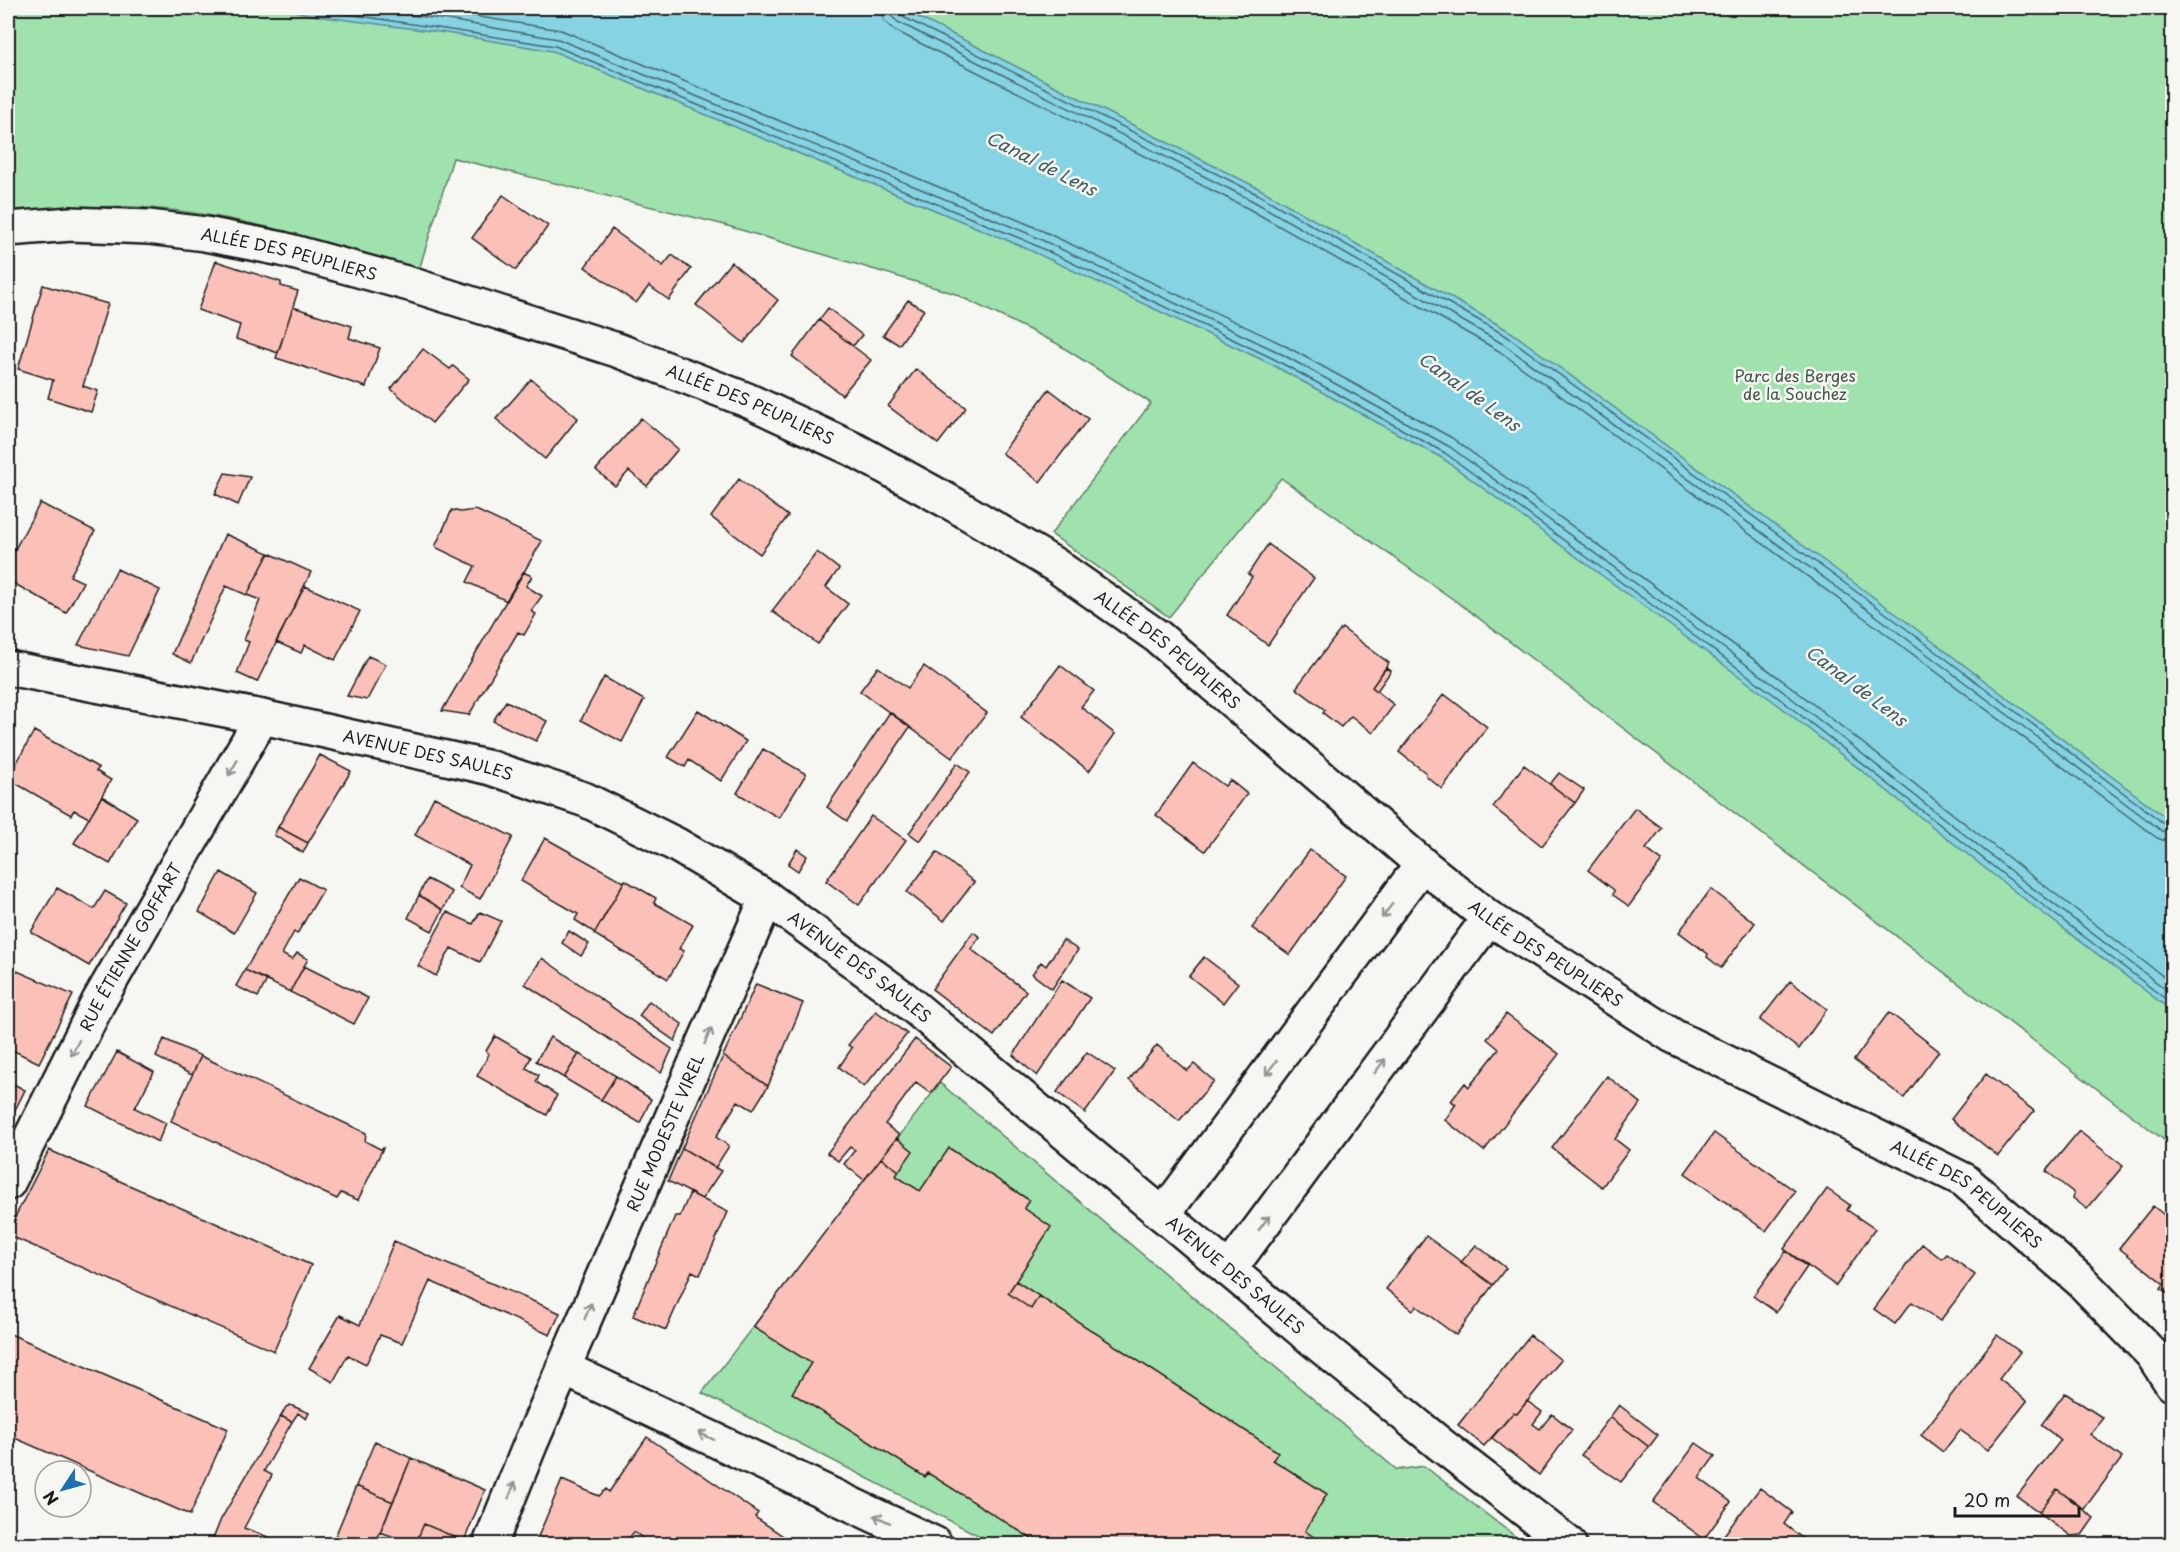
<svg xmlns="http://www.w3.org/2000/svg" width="2180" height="1552" viewBox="0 0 2180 1552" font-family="'Playpen Sans',sans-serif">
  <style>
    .green { fill: #9fe2ad; stroke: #5e7f64; stroke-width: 1.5 }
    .water { fill: #85d3e3; stroke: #5b8a93; stroke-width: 1.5 }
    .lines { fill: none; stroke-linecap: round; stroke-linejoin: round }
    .shore { stroke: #46656c; stroke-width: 1.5 }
    .building { fill: #fbc0b7; stroke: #1c1c1c; stroke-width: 1.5 }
    .minor-casing { stroke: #1c1c1c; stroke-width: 38 }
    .minor { stroke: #f6f6f2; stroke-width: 33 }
    .oneway { stroke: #949492 }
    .labels { text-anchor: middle; stroke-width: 5; stroke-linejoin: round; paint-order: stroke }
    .street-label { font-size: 16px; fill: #1c1c1c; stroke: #f6f6f2 }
    .park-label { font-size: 16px; fill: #435748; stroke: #f6f6f2 }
    .water-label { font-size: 18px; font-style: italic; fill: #415c62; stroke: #f6f6f2 }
  </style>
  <rect width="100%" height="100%" fill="#f6f6f2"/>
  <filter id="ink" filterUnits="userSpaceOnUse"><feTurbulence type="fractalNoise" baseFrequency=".0167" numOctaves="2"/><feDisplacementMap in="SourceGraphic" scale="12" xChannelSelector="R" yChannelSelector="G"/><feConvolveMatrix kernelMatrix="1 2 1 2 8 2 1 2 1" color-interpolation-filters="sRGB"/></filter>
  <g filter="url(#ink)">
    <path class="green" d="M8 8H2172V1146L1464 607 1281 478 1169 617 1051 534 1151 403 1056 343 953 293 721 224 453 158 419 270C330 243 242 215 149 208 102 204 54 209 8 212Z
      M940 1083 1397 1470 1424 1466 1525 1544H995L702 1393Z"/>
    <path class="water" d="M281 8H894L904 10 1260 189 1511 332 1887 607 2172 822V1011L2014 891 1777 704 1442 458 1269 363 1021 246 553 51 446 33 317 16Z"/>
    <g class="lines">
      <path class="shore" d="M308 8 555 46 1024 240 1272 358 1445 453 1780 699 2018 886 2172 1004
        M356 8 448 20 558 39 1027 233 1276 351 1450 447 1785 693 2022 880 2172 994
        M423 8 561 30 1030 225 1280 343 1452 438 1790 686 2028 873 2172 983
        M881 8 884 21 894 30 1249 209 1499 351 1874 625 2157 838 2172 843
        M890 8 891 16 898 22 1253 201 1503 344 1879 618 2162 831 2172 834
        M897 8 898 12 901 16 1257 194 1508 337 1884 612 2166 825 2172 826"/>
    </g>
    <path class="building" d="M503 195 548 226 516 270 472 238Z
      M612 229 663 266 672 255 691 269 669 300 649 286 636 303 585 267Z
      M216 261 281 282V286L298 291 278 353 236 339 240 325 198 310Z
      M731 262 778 300 744 343 696 305Z
      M43 285 108 304 83 386 98 391 91 412 48 398 53 380 18 369Z
      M908 300 924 310 899 345 883 335Z
      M293 307 352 326 349 338 380 348 366 387 276 358Z
      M828 308 862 335 853 346 819 320Z
      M819 320 871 360 842 395 792 356Z
      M423 349 450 369 453 366 469 379 432 423 391 389Z
      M916 369 966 408 938 444 888 406Z
      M531 379 578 418 545 459 496 419Z
      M1049 389 1088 419 1040 482 1002 453Z
      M641 418 678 449 647 486 629 471 615 486 596 470Z
      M225 473 250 477 238 505 215 494Z
      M739 479 788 516 760 554 711 517Z
      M40 503 95 531 70 576 83 582 66 613 8 580V562Z
      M452 510 460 512 476 510 542 541 507 601 467 582 475 566 435 547Z
      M225 534 269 553 247 595 226 586 191 663 172 654Z
      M1268 544 1314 578 1268 645 1227 615 1252 577 1248 574Z
      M817 552 839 569 826 587 848 604 818 644 772 611Z
      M269 553 311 572 257 682 237 673 249 642 244 640 260 600 247 595Z
      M117 569 160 590 128 656 78 645Z
      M523 572 532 576 526 586 542 596 531 611 536 614 524 635 518 632 469 715 442 711Z
      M305 586 360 611 335 660 305 645 301 653 276 642Z
      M1342 628 1389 663 1372 687 1394 705 1373 733 1351 716 1341 727 1323 713 1325 710 1296 688Z
      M368 656 386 664 367 700 347 696Z
      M1060 665 1094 691 1081 707 1115 734 1089 771 1021 717Z
      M924 666 987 713 952 758 860 691 878 667 908 688Z
      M1386 668 1391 671 1377 691 1372 687Z
      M604 677 644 700 622 742 581 720Z
      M1444 694 1487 727 1442 789 1426 776V773L1399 752Z
      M506 701 547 721 536 741 493 721Z
      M698 710 746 741 721 781 689 760 685 767 668 757Z
      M890 712 910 727 847 821 827 807Z
      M34 731 99 768 96 771 111 780 89 818 74 810 71 815 8 779Z
      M763 749 806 774 779 818 737 793Z
      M320 755 351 771 308 843 278 827Z
      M957 763 970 772 920 841 909 833Z
      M1193 763 1225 786 1230 780 1247 794 1205 851 1156 815Z
      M1524 765 1575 803 1542 846 1493 807Z
      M1559 773 1584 790 1575 803 1550 784Z
      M102 796 137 818 110 864 74 843Z
      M434 797 513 837 480 899 459 888 470 865 415 835Z
      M1635 808 1662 828 1646 849 1662 861 1629 906 1613 895 1614 890 1588 870Z
      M871 816 906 840 859 905 826 881Z
      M278 827 308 843 303 853 274 835Z
      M545 838 624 882 595 933 575 920 578 914 521 881Z
      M797 849 807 856 798 871 788 864Z
      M1310 850 1346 876 1290 955 1252 928Z
      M937 852 974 882 944 921 907 892Z
      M221 872 257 893 234 933 199 912Z
      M299 877 323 890 297 934 294 932 282 954 292 960 297 953 308 959 290 992 245 970Z
      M427 879 452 892 443 910 419 895Z
      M625 880 656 898 654 903 693 925 679 949 684 951 668 979 594 934Z
      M57 888 94 909 105 891 126 903 89 966 31 932Z
      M1711 889 1755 923 1721 968 1707 957 1708 954 1679 932Z
      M419 895 443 910 432 931 408 918Z
      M447 912 473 924 480 912 501 921 480 962 451 948 436 976 418 966Z
      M569 931 589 944 581 956 562 943Z
      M973 932 980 937 971 949 1026 991 994 1036 932 989Z
      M1063 940 1078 950 1052 989 1032 974 1041 962 1046 966Z
      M1204 957 1238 983 1223 1003 1189 976Z
      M542 958 672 1049 661 1073 525 984Z
      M304 966 368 998 354 1024 290 992Z
      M8 967 73 995 39 1063 8 1048Z
      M245 970 267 980 258 997 236 986Z
      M1062 980 1090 998 1037 1076 1013 1055Z
      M1790 981 1827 1009 1799 1049 1760 1020Z
      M756 984 803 1003 768 1086 723 1056Z
      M649 1001 682 1024 675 1041 639 1016Z
      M876 1011 907 1034 864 1087 839 1067 852 1048 848 1045Z
      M1890 1013 1939 1051 1904 1098 1854 1060 1886 1016Z
      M1506 1014 1559 1054 1484 1151 1445 1120 1456 1104 1451 1101 1465 1083 1469 1087 1499 1049 1487 1039Z
      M495 1036 531 1057 526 1068 539 1075 536 1082 557 1095 547 1115 477 1076 489 1054 486 1051Z
      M550 1037 579 1054 564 1078 536 1061Z
      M164 1039 201 1056 192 1075 156 1057Z
      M915 1039 951 1067 931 1093 916 1082 885 1124 899 1135 864 1180 844 1164 855 1150 850 1147 838 1161 827 1153Z
      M1157 1045 1187 1071 1194 1064 1214 1081 1179 1121 1129 1080Z
      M117 1052 154 1072 135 1108 166 1123 158 1142 88 1106Z
      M1087 1052 1115 1071 1085 1113 1057 1092Z
      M579 1054 616 1076 601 1100 564 1078Z
      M201 1056 366 1133 365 1141 380 1149 383 1148 358 1200 341 1193 337 1199 171 1121Z
      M723 1056 768 1086 753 1110 738 1101 716 1137 729 1146 715 1168 682 1148Z
      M1986 1074 2034 1111 1998 1156 1951 1119Z
      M616 1076 651 1099 640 1123 601 1100Z
      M1607 1076 1641 1103 1615 1139 1629 1150 1602 1187 1552 1148Z
      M8 1081 25 1090 8 1124Z
      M2079 1131 2123 1166 2087 1209 2073 1198 2074 1193 2046 1171Z
      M1714 1133 1795 1191 1766 1231 1685 1173Z
      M897 1138 913 1151 899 1171 881 1158Z
      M682 1148 721 1171 702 1199 668 1181Z
      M949 1148 1029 1200 1024 1208 1051 1227 1008 1293 1031 1309 1039 1296 1278 1452 1273 1460 1327 1494 1305 1531 1324 1544H1040L928 1473 925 1477 792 1393 811 1363 753 1327 881 1158 899 1171 896 1176 920 1191Z
      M49 1150 311 1265 274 1351 8 1235V1231Z
      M1827 1189 1850 1205 1847 1210 1875 1229 1836 1286 1784 1249Z
      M690 1193 728 1212 700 1275 692 1271 666 1330 633 1316 675 1216H680Z
      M2153 1206 2172 1221V1297L2161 1288 2164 1284 2119 1248Z
      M1426 1236 1493 1285 1456 1335 1416 1306 1413 1310 1386 1289Z
      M394 1241 560 1313 550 1335 430 1281 402 1343 380 1335 366 1364 348 1355 333 1382 309 1368 340 1315 360 1325Z
      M1922 1244 1942 1259 1947 1254 1975 1275 1940 1321 1912 1302 1895 1324 1874 1309Z
      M1476 1245 1506 1268 1493 1285 1461 1262Z
      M1786 1251 1807 1267 1776 1312 1753 1296Z
      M1016 1281 1039 1296 1031 1309 1008 1293Z
      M8 1333 228 1429 190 1515 8 1435Z
      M1530 1335 1561 1360 1517 1414 1514 1412 1484 1446 1458 1425Z
      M1997 1335 2020 1352 1999 1379 2027 1401 1988 1450 1960 1430 1943 1452 1921 1435Z
      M2065 1393 2103 1418 2090 1434 2122 1458 2084 1509 2057 1489 2039 1512 2017 1496 2061 1440 2041 1425Z
      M1527 1401 1542 1412 1533 1424 1540 1429 1552 1414 1572 1430 1539 1475 1492 1438 1514 1412 1517 1414Z
      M290 1405 309 1413 306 1419 298 1413 292 1422 281 1416 286 1407Z
      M1619 1405 1658 1435 1649 1447 1610 1417Z
      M281 1416 292 1422 264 1471 272 1475 244 1528 287 1544H211L221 1519Z
      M1610 1417 1649 1447 1621 1482 1581 1455Z
      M647 1437 758 1513 755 1517 795 1544H651L634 1532 624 1544H535L562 1480 599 1496 606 1489 609 1492Z
      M375 1441 411 1458 393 1502 356 1486Z
      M1696 1443 1715 1456 1699 1478 1731 1502 1704 1539 1653 1502Z
      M411 1458 485 1490 464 1541 424 1524 415 1544 380 1532Z
      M356 1486 393 1502 375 1544H332Z
      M1760 1488 1792 1512 1784 1524 1810 1544H1717Z
      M2057 1489 2094 1518 2082 1535 2071 1536 2039 1512Z
      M424 1524 464 1541 462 1544H415Z
      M8 1535 19 1540 18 1544H8Z"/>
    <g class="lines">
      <g class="minor-casing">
        <g id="minor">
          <path id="s1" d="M8 229 71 224 148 227 205 234 282 249 413 285 617 350 747 400 855 450 955 505 1055 565 1158 637 1422 864 1489 918 1673 1036 1964 1180 2080 1280 2152 1354 2172 1384"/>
          <path id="s2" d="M8 668 262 717 491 768 586 800 675 844 767 898 901 996 1300 1329 1440 1444 1569 1544"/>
          <path id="s3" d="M8 1183 99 1001 262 717"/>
          <path d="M1163 1215 1422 864"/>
          <path d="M1229 1270 1489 918"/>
          <path d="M563 1368 935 1544"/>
          <path id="s4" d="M490 1544 530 1445 767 898"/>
        </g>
      </g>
      <use href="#minor" class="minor"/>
    </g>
    <defs><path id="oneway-shaft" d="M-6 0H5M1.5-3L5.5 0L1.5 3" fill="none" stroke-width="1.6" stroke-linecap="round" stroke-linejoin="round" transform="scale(1.5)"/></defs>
    <g class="oneway">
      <use href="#oneway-shaft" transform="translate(233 768) rotate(120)"/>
      <use href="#oneway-shaft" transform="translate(1387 911) rotate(127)"/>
      <use href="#oneway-shaft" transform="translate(708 1036) rotate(-67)"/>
      <use href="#oneway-shaft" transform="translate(75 1048) rotate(117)"/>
      <use href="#oneway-shaft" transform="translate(1380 1066) rotate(-53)"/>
      <use href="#oneway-shaft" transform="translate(1271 1068) rotate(127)"/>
      <use href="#oneway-shaft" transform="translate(1264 1223) rotate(-53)"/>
      <use href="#oneway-shaft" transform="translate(588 1311) rotate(-67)"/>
      <use href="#oneway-shaft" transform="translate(706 1436) rotate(-155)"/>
      <use href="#oneway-shaft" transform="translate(512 1490) rotate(-68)"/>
      <use href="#oneway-shaft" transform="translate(882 1519) rotate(-155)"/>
    </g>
  </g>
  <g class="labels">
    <g class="street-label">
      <text dy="6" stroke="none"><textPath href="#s1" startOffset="284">ALLÉE DES PEUPLIERS</textPath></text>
      <text dy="6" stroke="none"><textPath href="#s1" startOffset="770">ALLÉE DES PEUPLIERS</textPath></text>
      <text dy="6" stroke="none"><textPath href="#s1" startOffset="1256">ALLÉE DES PEUPLIERS</textPath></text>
      <text dy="6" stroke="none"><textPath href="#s2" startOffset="429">AVENUE DES SAULES</textPath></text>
      <text dy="6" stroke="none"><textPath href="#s3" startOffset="266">RUE ÉTIENNE GOFFART</textPath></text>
      <text dy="6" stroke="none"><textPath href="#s1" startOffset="1742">ALLÉE DES PEUPLIERS</textPath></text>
      <text dy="6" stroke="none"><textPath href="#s2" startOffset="915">AVENUE DES SAULES</textPath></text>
      <text dy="6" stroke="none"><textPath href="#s4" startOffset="447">RUE MODESTE VIREL</textPath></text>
      <text dy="6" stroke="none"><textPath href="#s1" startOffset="2228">ALLÉE DES PEUPLIERS</textPath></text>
      <text dy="6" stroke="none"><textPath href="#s2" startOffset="1401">AVENUE DES SAULES</textPath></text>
    </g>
    <g class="park-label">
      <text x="1795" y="382">Parc des Berges<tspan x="1795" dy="18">de la Souchez</tspan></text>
    </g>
    <g class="water-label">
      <text transform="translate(1041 164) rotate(27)" y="6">Canal de Lens</text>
      <text transform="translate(1469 392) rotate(36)" y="6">Canal de Lens</text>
      <text transform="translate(1856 686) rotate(37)" y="6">Canal de Lens</text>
    </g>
  </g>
  <rect width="2180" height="1552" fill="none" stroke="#f6f6f2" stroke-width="30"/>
  <rect x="15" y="15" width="2150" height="1522" fill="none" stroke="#1c1c1c" stroke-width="2" filter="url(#ink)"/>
  <g transform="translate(63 1489) rotate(234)"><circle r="28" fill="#f6f6f2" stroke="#9f9f9c" stroke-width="1.5"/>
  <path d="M0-4.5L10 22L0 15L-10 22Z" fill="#1f6fb2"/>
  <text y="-9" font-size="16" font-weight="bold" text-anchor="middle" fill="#1c1c1c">N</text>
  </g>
  <path d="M1955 1507v9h124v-9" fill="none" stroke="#1c1c1c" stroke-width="3"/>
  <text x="1964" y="1507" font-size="18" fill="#1c1c1c" stroke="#f6f6f2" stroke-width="4.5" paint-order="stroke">20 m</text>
</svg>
